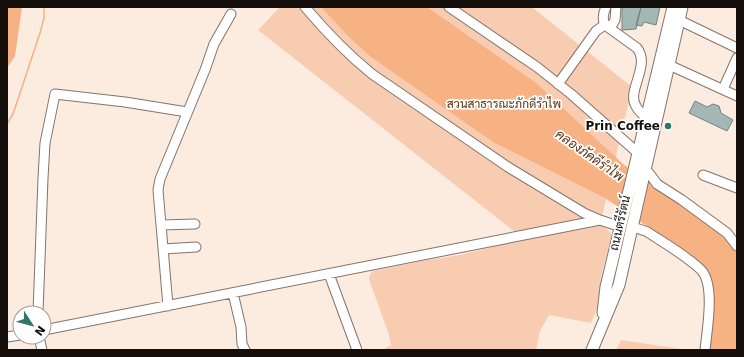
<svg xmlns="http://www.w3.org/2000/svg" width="744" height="357" viewBox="0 0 744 357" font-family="'DejaVu Sans',Sarabun,sans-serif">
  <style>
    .green { fill: #f8ccb0 }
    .water { fill: #f7b284 }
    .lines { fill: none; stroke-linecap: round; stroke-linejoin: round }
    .stream { stroke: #f7b284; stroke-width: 1.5 }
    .building { fill: #a3b8b4; stroke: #708480 }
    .minor-casing { stroke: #83746a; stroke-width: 11 }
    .major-casing { stroke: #83746a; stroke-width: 13 }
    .minor { stroke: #fff; stroke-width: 9 }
    .major { stroke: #fff; stroke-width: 11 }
    .poi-dot { fill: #30766c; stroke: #fff; stroke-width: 1.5 }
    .labels { text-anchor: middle; stroke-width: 3.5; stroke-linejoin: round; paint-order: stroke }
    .park-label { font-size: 12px; fill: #603412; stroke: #fff }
    .poi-label { font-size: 12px; font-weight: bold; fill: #140f0b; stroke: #fff; text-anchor: end }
    .street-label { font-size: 12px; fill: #140f0b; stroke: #fff }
    .water-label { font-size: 13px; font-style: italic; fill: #5e320f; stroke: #fff }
  </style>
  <rect width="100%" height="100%" fill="#fcebdf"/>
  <path class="green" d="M280 7H532L632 87 600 225 608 230 612 235 601 276 599 304 591 323 549 315 540 331 536 350H383L391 345 388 332 369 279 370 274 373 271 422 261 460 255 524 239 258 30Z
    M621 340 688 350H616Z"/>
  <path class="water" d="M7 7H22L15 56 7 68Z
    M321 7H427L535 82 623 164 729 239 737 251V350H708L712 297 691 256 605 198 493 142 371 57 349 37Z"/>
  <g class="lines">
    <path class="stream" d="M7 124 13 114 40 33 44 18V7
      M7 240V243"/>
  </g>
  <path class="building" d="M622 7H641L636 29 622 30Z
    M641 7H660L656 25 644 22 642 26 636 25Z
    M695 101 707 107 713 104 719 106 721 113 733 120 727 131 689 113Z"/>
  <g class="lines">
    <g class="minor-casing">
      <path id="minor" d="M305 7C327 33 346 53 372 74L508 167 584 213 600 220
        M449 7 537 67 571 94 638 153
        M606 7C603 13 602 19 605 25L637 48C651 66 626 91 636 106 638 111 643 114 646 118
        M679 20 737 48
        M669 65 737 96
        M558 84 596 31 603 26 612 25 615 20 616 7
        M723 89 737 58
        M645 171 649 173 657 184 682 200 727 233 737 246
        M703 175 737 188
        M161 225 158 190 160 179 205 70 214 44 231 14
        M633 226C639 231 644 229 649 233 664 243 690 258 702 271 715 287 707 330 705 350
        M163 249 196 247
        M329 274 357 350
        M233 293 241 327 242 344 245 350
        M168 306 161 225 195 224
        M38 313 43 178 45 143 55 94 125 102 187 112
        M44 330 600 220 621 227
        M7 337 20 335
        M39 337 42 350"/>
    </g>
    <g class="major-casing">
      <path id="major" d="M603 313 606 287 673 7
        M592 350 619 285 682 7"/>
    </g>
    <use href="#minor" class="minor"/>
    <use href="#major" class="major"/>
  </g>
  <circle class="poi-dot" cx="668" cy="126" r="4"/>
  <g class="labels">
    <g class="park-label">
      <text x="504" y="108">สวนสาธารณะภักดีรำไพ</text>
    </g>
    <g class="poi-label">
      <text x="660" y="130">Prin Coffee</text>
    </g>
    <g class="street-label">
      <text transform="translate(620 223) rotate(-77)" y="4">ถนนตรีรัตน์</text>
    </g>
    <g class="water-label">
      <text transform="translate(590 155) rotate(35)" y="5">คลองภัคดีรำไพ</text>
    </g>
  </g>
  <rect width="744" height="357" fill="none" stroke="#140f0b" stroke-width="16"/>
  <g transform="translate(32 325) rotate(126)"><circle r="19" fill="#ffffff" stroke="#a19f9d"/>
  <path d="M0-3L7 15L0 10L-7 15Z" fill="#30766c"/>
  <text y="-6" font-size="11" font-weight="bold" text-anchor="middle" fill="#140f0b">N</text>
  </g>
</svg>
